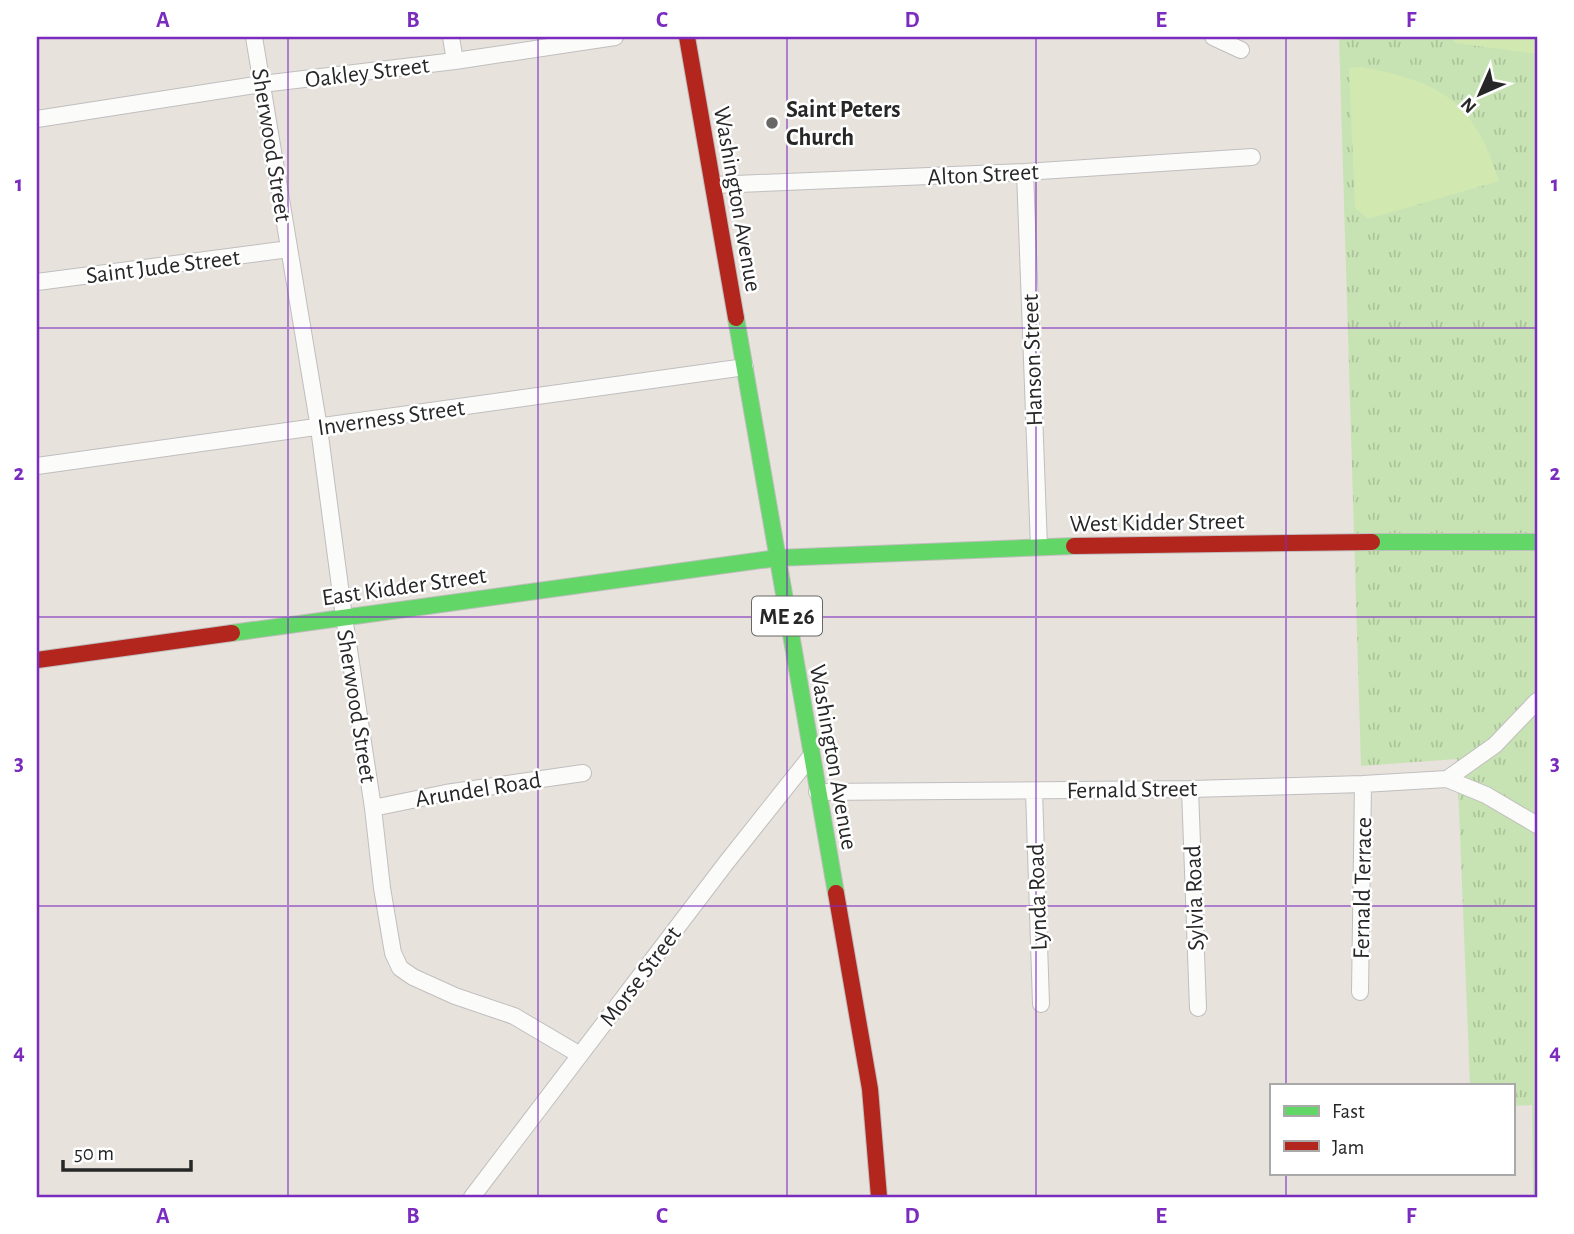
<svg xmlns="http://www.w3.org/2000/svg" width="1574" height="1234" viewBox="0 0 1574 1234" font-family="'Alegreya Sans',sans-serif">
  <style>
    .park { fill: url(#park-tufts) }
    .pitch { fill: #d2e8b1 }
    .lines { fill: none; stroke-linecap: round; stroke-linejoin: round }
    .street-casing { stroke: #c0bebe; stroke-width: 18 }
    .fast-casing { stroke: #c0bebe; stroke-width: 18 }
    .jam-casing { stroke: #c0bebe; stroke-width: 18 }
    .street { stroke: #fbfbfa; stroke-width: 16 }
    .fast { stroke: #63d668; stroke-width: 16 }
    .jam { stroke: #b3261e; stroke-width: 16 }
    .grid { fill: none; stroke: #7b2cbf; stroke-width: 2; stroke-opacity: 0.55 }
    .poi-dot { fill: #6a6866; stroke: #fff; stroke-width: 2.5 }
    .labels { text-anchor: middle; stroke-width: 5; stroke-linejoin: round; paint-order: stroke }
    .shield { fill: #fff; stroke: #686868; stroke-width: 2 }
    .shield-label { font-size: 23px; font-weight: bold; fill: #272727 }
    .street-label { font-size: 24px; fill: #272727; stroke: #fff }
    .poi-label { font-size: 24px; font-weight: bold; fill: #272727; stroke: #fff; text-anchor: start }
    .neatline { fill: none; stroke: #7b2cbf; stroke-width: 2.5 }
    .grid-label { font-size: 23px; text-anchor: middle; font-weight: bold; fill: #7b2cbf }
  </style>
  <defs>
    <pattern id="park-tufts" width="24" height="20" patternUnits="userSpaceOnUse" patternTransform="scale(1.75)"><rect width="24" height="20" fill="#c7e3b3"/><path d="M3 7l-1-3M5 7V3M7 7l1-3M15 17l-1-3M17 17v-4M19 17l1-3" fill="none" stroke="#abc39a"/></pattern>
  </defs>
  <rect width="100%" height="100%" fill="#e7e2dc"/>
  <path class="park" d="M1339 37H1537V1197H1533L1532 1105 1513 1106V1085H1470L1457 759 1361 766Z"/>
  <path class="pitch" d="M1451 37H1537V54L1455 43Z
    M1361 67C1442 82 1474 101 1499 181L1368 219 1355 208 1349 68Z"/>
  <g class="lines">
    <g class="street-casing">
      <path id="street" d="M254 37 319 428 344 617 373 808 382 888 393 953 400 968 413 977 455 996 514 1016 580 1055
        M451 37 455 61
        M1213 37 1241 50
        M37 119 262 84 455 61 615 37
        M1025 172 1039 547
        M713 185 1025 172 1252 157
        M37 282 289 249
        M37 466 745 367
        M1447 779 1495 745 1537 701
        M1190 789 1198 1008
        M1034 791 1041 1004
        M817 792 1190 789 1363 784 1447 779 1486 795 1537 825
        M373 808 446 793 583 773
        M1360 992 1363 784
        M472 1197 726 863 811 756"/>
    </g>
    <g class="fast-casing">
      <path id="fast" d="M736 318 836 893
        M1372 542H1537
        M232 633 777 558 1074 546"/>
    </g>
    <g class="jam-casing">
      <path id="jam" d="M687 37 736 318
        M1074 546 1372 542
        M37 660 232 633
        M836 893 870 1089 879 1197"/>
    </g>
    <use href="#street" class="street"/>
    <use href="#fast" class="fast"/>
    <use href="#jam" class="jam"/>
  </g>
  <path class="grid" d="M288 37V1197M538 37V1197M787 37V1197M1036 37V1197M1286 37V1085M37 328H1537M37 617H1537M37 906H1537M1286 1173V1197"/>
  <circle class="poi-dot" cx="772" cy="123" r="7"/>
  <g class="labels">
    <rect class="shield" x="752" y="596.5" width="70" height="39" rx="5"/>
    <g class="shield-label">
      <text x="787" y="624">ME 26</text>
    </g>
    <g class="street-label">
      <text transform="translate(367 72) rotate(-7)" y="8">Oakley Street</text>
      <text transform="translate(272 145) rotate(81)" y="8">Sherwood Street</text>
      <text transform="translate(983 174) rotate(-3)" y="8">Alton Street</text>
      <text transform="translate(738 199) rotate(80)" y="8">Washington Avenue</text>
      <text transform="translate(163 266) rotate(-7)" y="8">Saint Jude Street</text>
      <text transform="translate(1032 360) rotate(-92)" y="8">Hanson Street</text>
      <text transform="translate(391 417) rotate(-8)" y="8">Inverness Street</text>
      <text transform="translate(1157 522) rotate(-1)" y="8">West Kidder Street</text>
      <text transform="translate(404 586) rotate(-8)" y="8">East Kidder Street</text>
      <text transform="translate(357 706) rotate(81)" y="8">Sherwood Street</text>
      <text transform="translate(834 757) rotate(80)" y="8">Washington Avenue</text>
      <text transform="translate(478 789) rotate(-9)" y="8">Arundel Road</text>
      <text transform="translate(1132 789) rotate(-1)" y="8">Fernald Street</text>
      <text transform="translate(1362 888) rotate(-89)" y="8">Fernald Terrace</text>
      <text transform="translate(1037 897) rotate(-92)" y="8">Lynda Road</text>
      <text transform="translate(1194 898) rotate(-92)" y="8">Sylvia Road</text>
      <text transform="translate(640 976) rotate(-53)" y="8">Morse Street</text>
    </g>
    <g class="poi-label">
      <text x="786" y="117">Saint Peters<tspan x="786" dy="28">Church</tspan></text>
    </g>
  </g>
  <rect width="1574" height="1234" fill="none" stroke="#ffffff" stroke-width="77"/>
  <rect x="1270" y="1084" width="245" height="91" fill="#ffffff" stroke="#a9a9a9" stroke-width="2"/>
  <rect x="1284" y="1106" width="35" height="10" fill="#63d668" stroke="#a9a9a9" stroke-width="2"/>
  <text x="1332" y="1118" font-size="21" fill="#272727">Fast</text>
  <rect x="1284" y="1141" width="35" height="10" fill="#b3261e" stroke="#a9a9a9" stroke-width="2"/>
  <text x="1332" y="1154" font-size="21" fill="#272727">Jam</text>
  <g transform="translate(1480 94) rotate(225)" stroke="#ffffff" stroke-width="5" paint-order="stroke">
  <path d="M0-5L12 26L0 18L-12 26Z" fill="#272727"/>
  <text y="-10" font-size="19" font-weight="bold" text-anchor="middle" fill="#272727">N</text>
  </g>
  <path d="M63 1160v10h128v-10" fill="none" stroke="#272727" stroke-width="3.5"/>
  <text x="74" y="1160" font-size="21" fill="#272727" stroke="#ffffff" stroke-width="5" paint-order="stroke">50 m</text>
  <rect x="38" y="38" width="1498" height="1158" class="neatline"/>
  <g class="grid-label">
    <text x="163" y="27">A</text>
    <text x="413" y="27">B</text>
    <text x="662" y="27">C</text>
    <text x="912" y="27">D</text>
    <text x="1161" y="27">E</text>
    <text x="1411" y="27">F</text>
    <text x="19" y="191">1</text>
    <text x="1555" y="191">1</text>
    <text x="19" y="480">2</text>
    <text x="1555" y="480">2</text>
    <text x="19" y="770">3</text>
    <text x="1555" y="770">3</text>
    <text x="19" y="1059">4</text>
    <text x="1555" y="1059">4</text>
    <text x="163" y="1223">A</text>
    <text x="413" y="1223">B</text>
    <text x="662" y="1223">C</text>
    <text x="912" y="1223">D</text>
    <text x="1161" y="1223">E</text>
    <text x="1411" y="1223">F</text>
  </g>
</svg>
